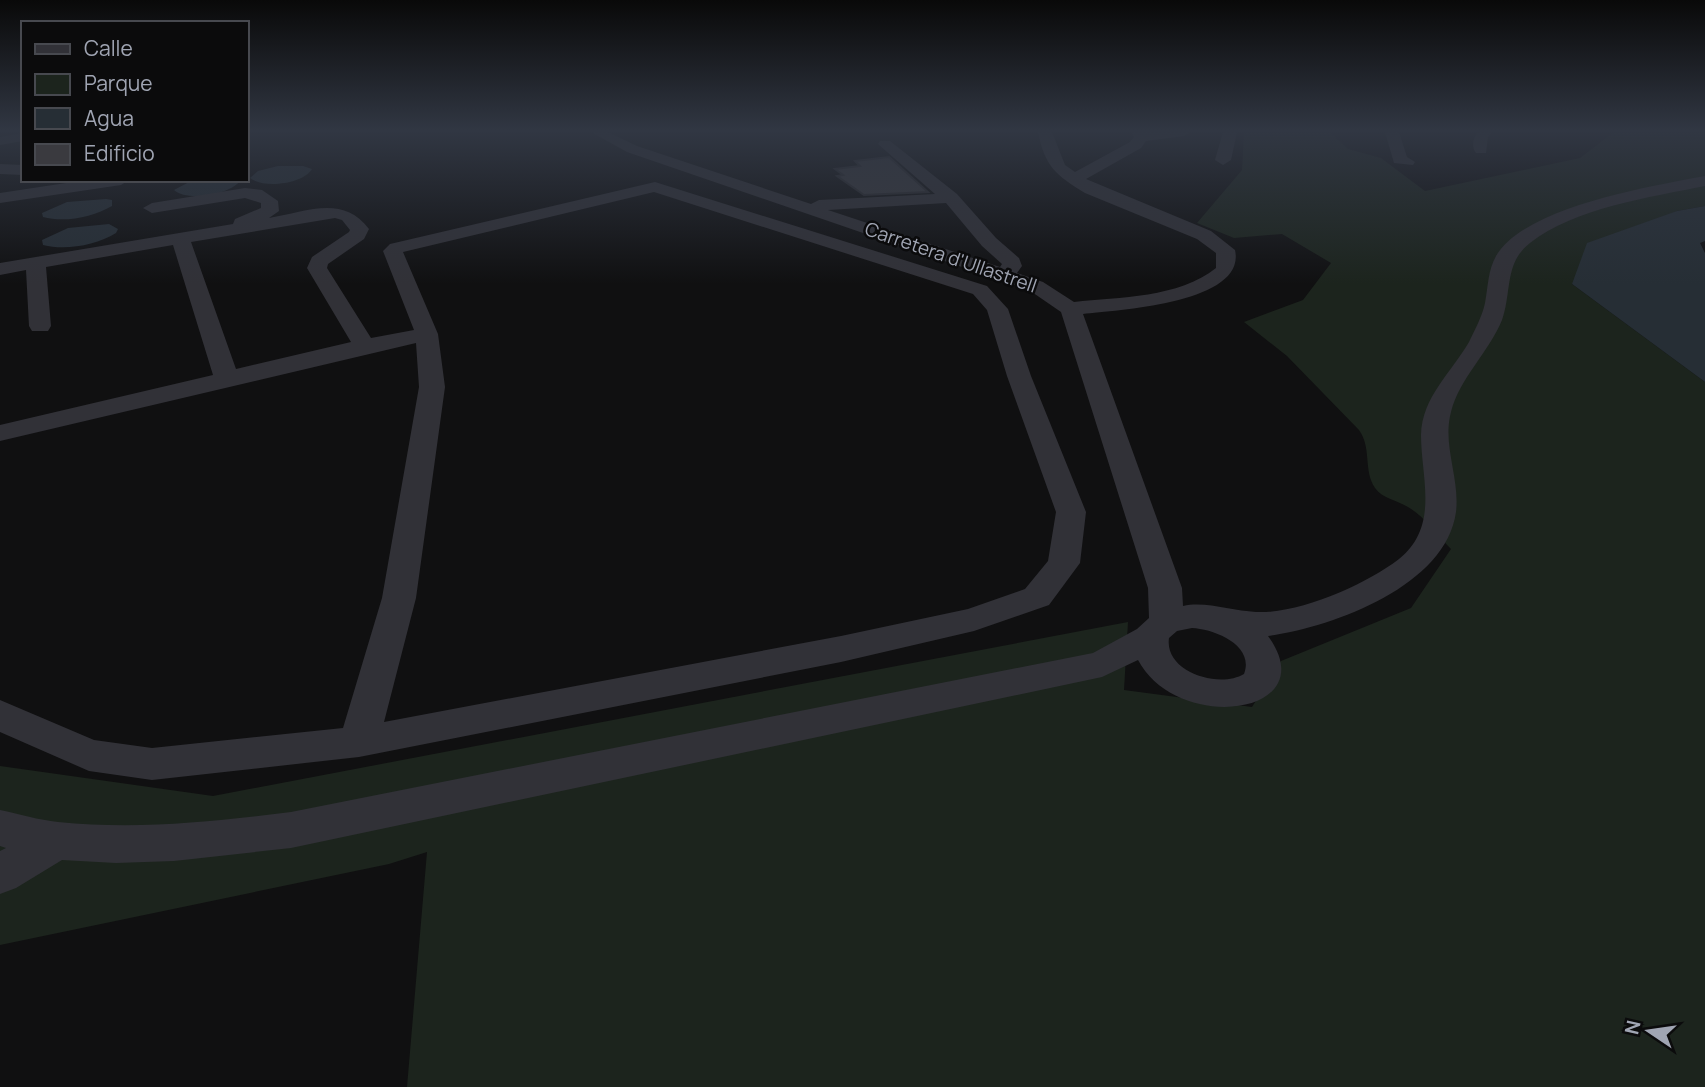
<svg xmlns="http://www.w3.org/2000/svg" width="1705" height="1087" viewBox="0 0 1705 1087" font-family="Manrope,sans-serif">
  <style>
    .green { fill: #1c241d }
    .water { fill: #262e35 }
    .building { fill: #3a3a3f; stroke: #2a2a2e; stroke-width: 2 }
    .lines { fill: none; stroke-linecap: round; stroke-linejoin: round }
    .minor { fill: #313137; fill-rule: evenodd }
    .labels { text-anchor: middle; stroke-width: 5; stroke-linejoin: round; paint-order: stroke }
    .far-street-label { font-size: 19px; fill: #a0a5b3; stroke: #0b0b0c }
  </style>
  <rect width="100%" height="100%" fill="#101011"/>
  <path class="green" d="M1244 132H1330L1348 149 1381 158 1425 191 1580 158 1614 132H1705V206L1677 211 1572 284 1705 382V1087H407L427 852 389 864 0 945V766L213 796 1128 622 1124 690 1252 707 1281 661 1411 608 1451 549C1438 536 1424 516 1408 507 1397 500 1383 499 1375 488 1363 470 1372 448 1359 430L1287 356 1244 322 1303 300 1331 263 1282 234 1234 238 1197 223 1242 170Z"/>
  <path class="water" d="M278 166H303L312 169C303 184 264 189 250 178L258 171Z
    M193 180H239L240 181C229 195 187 202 174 190Z
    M106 199 112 200V206C93 217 65 223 43 217L42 213 67 202Z
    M1705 206V241L1700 243 1705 253V382L1572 284 1587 243 1677 211Z
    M109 224 118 229 116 233C96 245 66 251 43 245L42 240 68 228Z"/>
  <path class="building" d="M889 157 928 192 864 195 837 176 843 175 835 169 860 166 855 161Z"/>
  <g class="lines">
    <path class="minor" d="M591 132H608L637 146 811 204 819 200 935 194 878 144 880 141H890L957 194 996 238 1019 258 1022 266 1017 273 1043 282 1074 302C1119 297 1179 298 1216 268V253L1197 239 1085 193C1056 175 1045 167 1038 132H1052L1065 165 1075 172 1130 142 1134 137 1131 132H1191L1184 136 1146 141 1141 148 1086 179 1211 231 1235 250C1247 303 1119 310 1083 314L1182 588 1183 606C1206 601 1232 611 1256 612 1299 614 1365 585 1399 559 1440 526 1421 478 1421 435 1422 397 1451 373 1469 342 1475 329 1482 317 1485 303 1488 287 1488 270 1496 256 1524 207 1652 186 1705 176V186C1651 197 1574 208 1530 243 1504 263 1512 292 1502 320 1489 352 1459 379 1451 412 1442 445 1460 478 1456 512 1446 586 1333 627 1268 636 1326 715 1178 735 1138 660L1102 677 291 848 174 861 116 863 62 860 16 888 0 894V851L6 848 0 846V810C19 814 39 820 58 822 136 830 214 822 291 812L1093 653 1137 629 1149 618 1148 588 1061 312 1029 290 627 152ZM946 203 982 246 1002 264 1000 267 828 210ZM1192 628C1214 629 1255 645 1244 674 1219 689 1164 672 1169 638L1177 631Z
      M1223 132H1237L1231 160 1223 165 1215 160Z
      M1385 132H1399L1407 157 1415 162 1413 165 1394 163Z
      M1478 132H1492L1488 137 1486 153H1476C1471 147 1473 137 1478 132Z
      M23 133V141L0 145V137Z
      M0 164 23 165V175L0 174Z
      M86 180H129L121 185 0 203V193Z
      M655 182 987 286 1008 309 1031 376 1086 512 1080 563 1049 605 974 631 841 662 359 757 152 780 89 771 0 732V700L94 740 152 748 343 728 382 598 419 387 416 343 0 441V425L213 375 173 245 46 267 51 326 48 331H32L29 326 26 270 0 275V263L233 224 235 219 261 208V203L245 198 152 213 143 208 152 203 245 188 262 190 278 201 279 211 269 218C306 212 343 194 369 229L364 239 328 264 327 268 371 338 414 330 383 251 390 244ZM654 192 973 294 987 310 1007 376 1056 512 1048 561 1025 589 968 609 841 636 384 722 416 598 445 387 438 334 403 252ZM335 218 342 220 350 230 349 232 312 257 307 268 351 342 236 369 191 242Z"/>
  </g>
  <linearGradient id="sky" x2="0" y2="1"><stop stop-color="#090909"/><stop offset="0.46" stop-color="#313743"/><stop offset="1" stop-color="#313743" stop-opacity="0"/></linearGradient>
  <rect width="1705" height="284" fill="url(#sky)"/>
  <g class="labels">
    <g class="far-street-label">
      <text transform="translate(951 257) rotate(19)" y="7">Carretera d'Ullastrell</text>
    </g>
  </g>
  <rect x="21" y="21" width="228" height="161" fill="#0b0b0c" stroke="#47494f" stroke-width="2"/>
  <rect x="35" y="44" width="35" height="10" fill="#313137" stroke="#47494f" stroke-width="2"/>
  <text x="84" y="56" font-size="21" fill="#a0a5b3">Calle</text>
  <rect x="35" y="74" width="35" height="21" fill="#1c241d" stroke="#47494f" stroke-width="2"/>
  <text x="84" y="91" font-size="21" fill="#a0a5b3">Parque</text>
  <rect x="35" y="108" width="35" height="21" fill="#262e35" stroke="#47494f" stroke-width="2"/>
  <text x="84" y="126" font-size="21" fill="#a0a5b3">Agua</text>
  <rect x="35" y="144" width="35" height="21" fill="#3a3a3f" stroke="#47494f" stroke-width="2"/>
  <text x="84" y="161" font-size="21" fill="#a0a5b3">Edificio</text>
  <g transform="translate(1649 1031) rotate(283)" stroke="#0b0b0c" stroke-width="5" paint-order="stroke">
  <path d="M0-5L12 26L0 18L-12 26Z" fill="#a0a5b3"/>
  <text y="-10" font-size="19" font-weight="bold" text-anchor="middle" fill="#a0a5b3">N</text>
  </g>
</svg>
